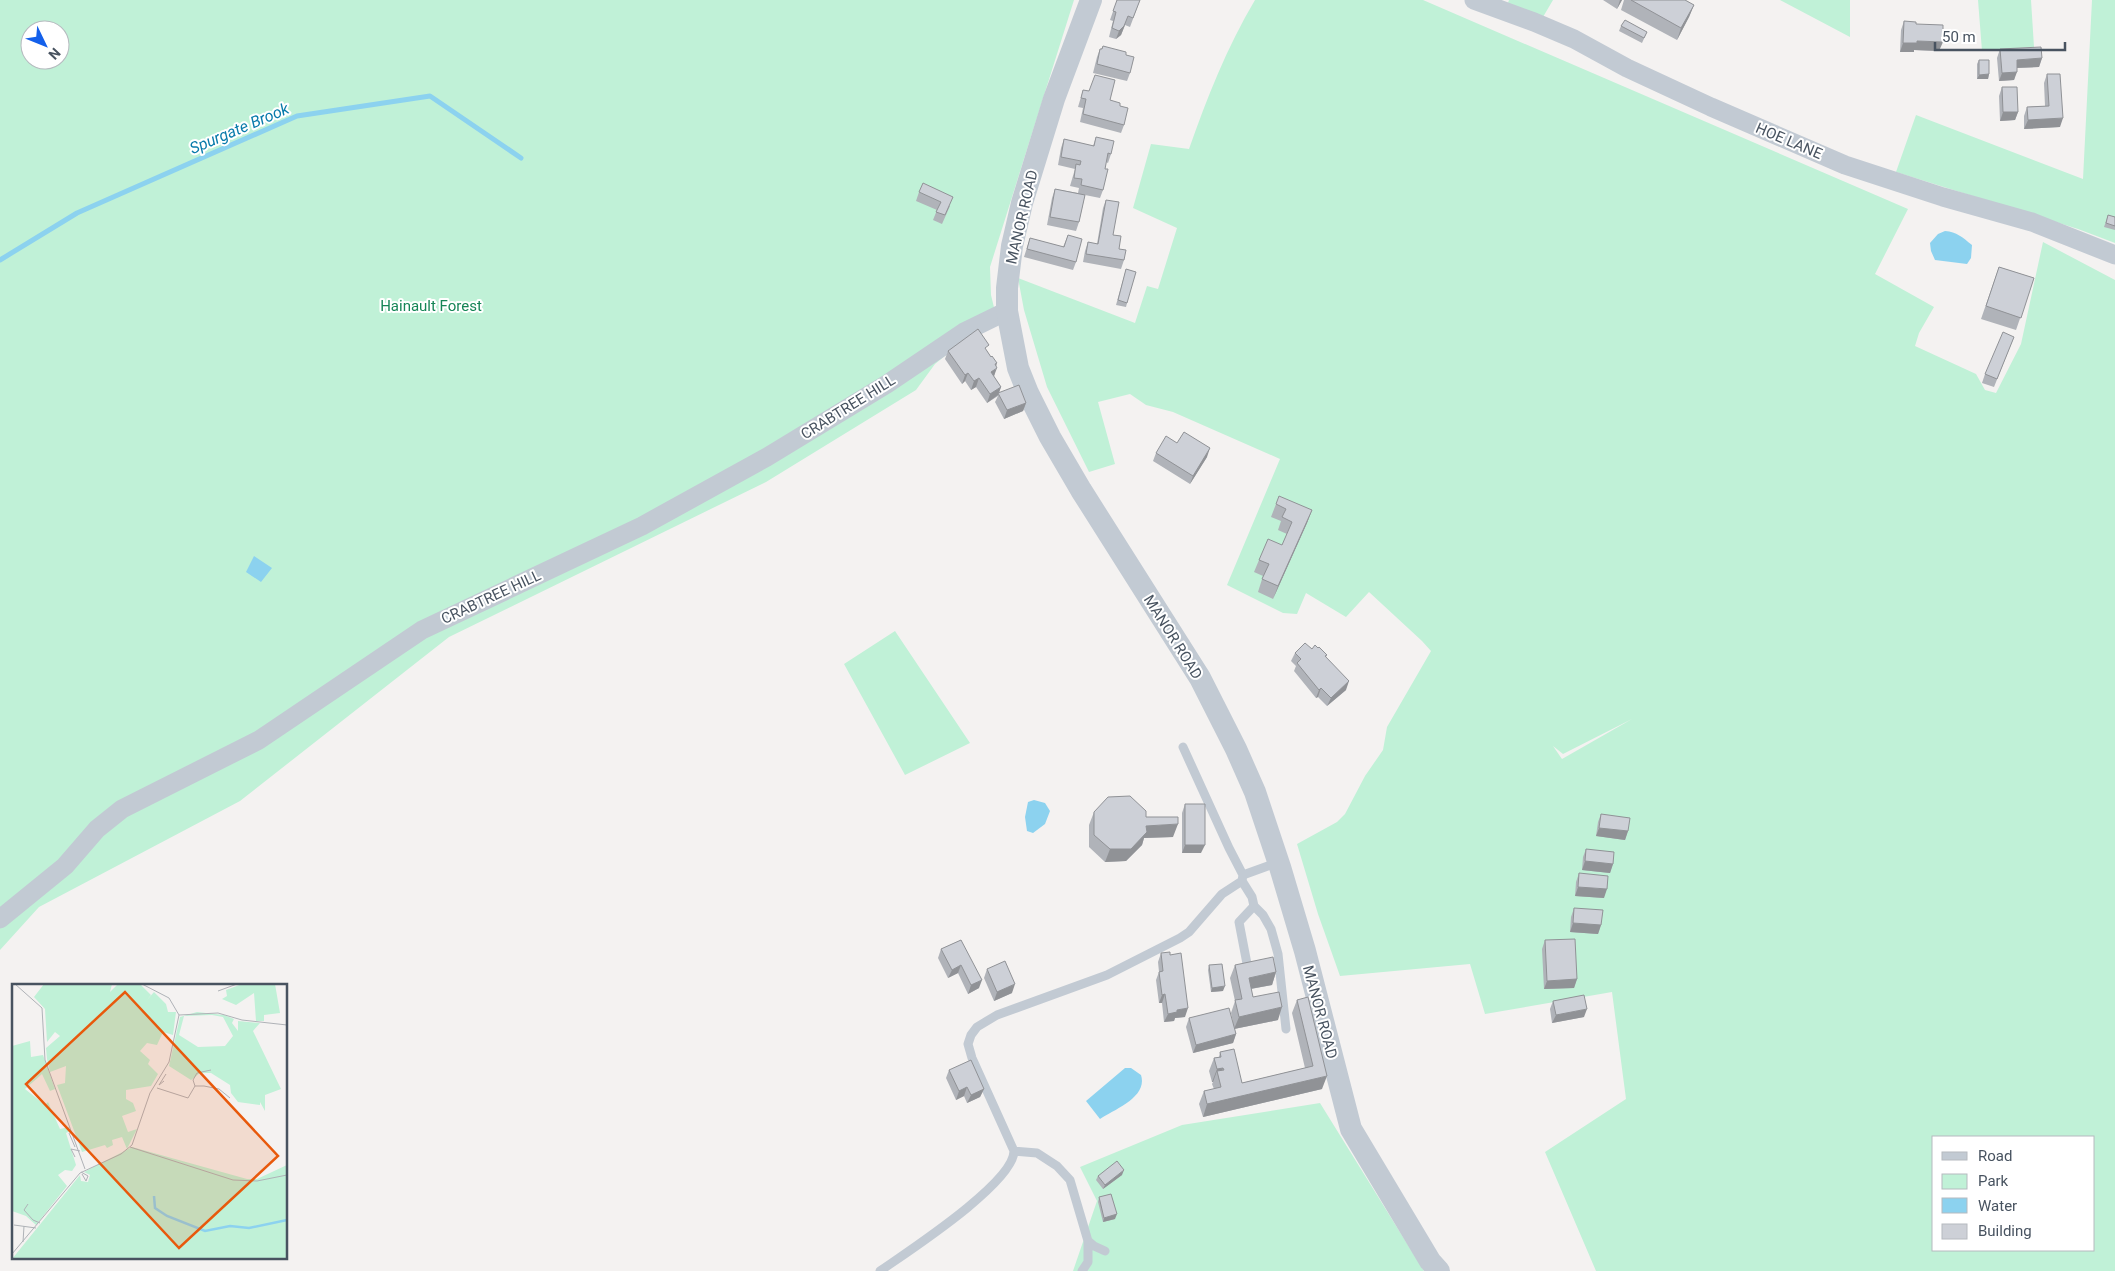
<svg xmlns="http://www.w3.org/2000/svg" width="2115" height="1271" viewBox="0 0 2115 1271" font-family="Roboto,sans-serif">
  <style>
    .green { fill: #c0f1d7; fill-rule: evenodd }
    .water { fill: #8cd2ef }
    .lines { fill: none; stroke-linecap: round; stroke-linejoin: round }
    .stream { stroke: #8cd2ef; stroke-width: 5 }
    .service { stroke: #c2cad3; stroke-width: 9 }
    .minor { stroke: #c2cad3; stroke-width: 19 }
    .tertiary { stroke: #c2cad3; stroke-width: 22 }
    .wall { fill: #b0b3b9 }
    .shaded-wall { fill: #909296 }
    .building { fill: #cdd0d7; stroke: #909296 }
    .labels { text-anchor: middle; stroke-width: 4; stroke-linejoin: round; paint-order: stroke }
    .street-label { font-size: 15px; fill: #485360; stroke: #fff }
    .park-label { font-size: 15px; fill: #158556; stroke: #fff }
    .water-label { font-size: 16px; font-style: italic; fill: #097bab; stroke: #fff }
    .inset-river { fill: none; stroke: #8cd2ef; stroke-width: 2.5 }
    .inset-road { fill: none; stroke: #afb2b7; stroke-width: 1 }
    .view { fill: #e8590c; fill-opacity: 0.15; stroke: #e8590c; stroke-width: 2.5 }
    .inset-edge { fill: none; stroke: #485360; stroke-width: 2.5 }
  </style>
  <rect width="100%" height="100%" fill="#f4f2f1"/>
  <path class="green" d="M0 0H1074L990 267 991 295 998 324 974 332 935 364 916 390 766 482 449 637 240 801 39 907 0 950ZM30 30H60V60H30Z
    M1255 0H1423L1908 209 1875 274 1934 307 1919 333 1915 346 1976 374 1985 390 1996 393 2021 344 2043 242 2115 280V1271H1596L1545 1152 1626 1099 1612 992 1485 1014 1470 964 1340 976 1318 914 1297 844 1337 822 1345 814 1365 776 1383 750 1387 727 1431 651 1422 641 1369 592 1346 617 1306 593 1297 614 1283 613 1227 585 1280 459 1173 412 1146 405 1130 394 1098 402 1115 464 1089 472 1047 387 1024 310 1018 278 1135 323 1147 286 1158 289 1177 228 1133 208 1151 144 1189 149C1207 98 1227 47 1255 0ZM1632 719 1562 759 1553 746 1563 754ZM1934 1137H2094V1250H1934Z
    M1509 0H1553L1543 17 1508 3Z
    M1780 0H1850V37Z
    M1978 0H2031L2034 47 1982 51Z
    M2092 0H2115V243L2078 229 1896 172 1916 115 2083 179Z
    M895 631 970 743 905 775 844 664Z
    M1320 1103 1424 1271H1073L1097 1201 1080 1167 1182 1125Z"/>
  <path class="water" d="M1945 231C1957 232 1962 237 1972 245L1971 258 1967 264 1935 260 1931 251 1930 243 1938 234Z
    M254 556 272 568 261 582 246 572Z
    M1034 800 1045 803 1050 811 1045 824 1033 833 1027 831 1025 817 1028 802Z
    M1125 1068H1131L1141 1075C1148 1097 1115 1109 1100 1119L1086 1101Z"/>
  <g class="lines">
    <path class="stream" d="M0 260 77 213 297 116 430 96 521 158"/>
    <path class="service" d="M1183 747 1229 848 1243 875 1279 862
      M1242 881 1252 897 1254 906
      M1248 969 1239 922 1254 906 1263 915 1271 929 1278 954 1286 1029
      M1014 1151 1037 1153 1057 1166 1070 1180 1088 1241V1262L1082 1271
      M1088 1241 1094 1246 1105 1251
      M880 1271C907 1252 1014 1183 1014 1151L972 1058 968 1044 971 1035 977 1027 997 1015 1107 975 1180 938 1189 932 1222 894 1242 881 1243 875"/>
    <path class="minor" d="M1474 0 1534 22 1574 39 1627 68 1711 107 1845 165 1943 197 2032 222 2115 255
      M0 919 65 866 97 829 122 809 259 740 422 630 642 526 767 457 887 384 964 332 1007 311"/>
    <path class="tertiary" d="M1091 0 1054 99 1022 203 1012 246 1007 288V311L1018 368 1028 393 1050 437 1081 490 1200 678 1236 749 1255 792 1280 867 1305 951 1351 1129 1430 1261 1439 1271"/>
  </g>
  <path class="wall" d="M1117 0H1140L1130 27 1125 25 1121 35 1116 39 1109 37 1113 21 1110 20Z
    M1603 0H1622L1617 9Z
    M1624 0H1685L1694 5 1689 17 1677 40 1621 10Z
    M1904 21 1916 24 1939 51 1914 50V52H1900L1901 30Z
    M1621 26 1647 32 1642 43 1619 31Z
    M1103 46 1130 73 1127 81 1093 73 1097 57 1100 49H1101Z
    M2000 49 2042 58 2039 67 2017 68 2014 80 1999 81 1997 58Z
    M1979 60 1989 74 1988 79H1977V64Z
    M2047 74 2060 127 2024 129V116L2027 107 2045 106 2044 83Z
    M2002 87 2018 112 2015 120 2000 121 1999 96Z
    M1083 90 1110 100 1120 106 1124 125 1121 133 1080 122 1083 108 1078 107Z
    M1096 137 1111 154 1108 163 1106 162 1105 169 1103 190 1100 198 1085 195 1079 222 1076 231 1047 225 1052 198 1055 189 1078 193 1079 188 1070 186 1075 169 1058 165 1061 148 1064 139 1093 146Z
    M919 192 950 206 942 224 933 220 937 210 916 201Z
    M1106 200 1113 235 1124 260 1121 269 1083 262 1085 251 1088 242 1097 244 1103 208Z
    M2108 215 2115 217V230L2104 227Z
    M1068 235 1076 262 1073 270 1024 257 1030 238 1063 247Z
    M1999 267 2034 278 2016 330 1981 319Z
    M1126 269 1127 303 1126 307 1116 305Z
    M2014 337 1994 387 1982 383 1985 374Z
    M948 351H987L996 366 994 377 1001 387 999 393 1026 403 1023 411 1004 419 995 402 998 396 987 403 976 387 971 390 965 381 962 384 945 359Z
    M1177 443 1207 457 1190 484 1153 461 1156 453Z
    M1276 504 1312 510 1307 523 1273 599 1258 592 1263 576 1254 572 1259 560 1282 545 1287 534 1278 530 1281 521 1271 517Z
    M1312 649 1327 655 1326 657 1346 690 1327 706 1318 697 1316 698 1294 671 1296 666 1291 661 1295 653Z
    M1185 804 1201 853H1182V813Z
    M1094 812 1146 817 1173 837 1144 838 1142 845 1126 861 1105 862 1089 847V825Z
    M1601 814 1628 831 1625 840 1596 836 1598 822Z
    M1586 849 1613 864 1610 873 1582 870 1583 857Z
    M1579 873 1604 898 1575 896 1576 882Z
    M1574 908 1601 925 1598 934 1570 932 1571 917Z
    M961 940 979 988 968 994 958 973 948 978 938 958 941 949Z
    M1545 940 1577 979 1574 988 1544 989 1542 949Z
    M1161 953 1185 1017 1175 1018 1174 1021 1164 1022 1162 1003H1159L1156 980 1159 972 1158 962Z
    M1209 965 1223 991 1211 992 1208 970Z
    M1235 965 1276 972 1272 985 1251 989 1253 997 1278 1020 1234 1029 1236 1034 1233 1043 1193 1053 1186 1027 1189 1018 1233 1022 1231 1013 1235 1001 1230 978Z
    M987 969 1012 993 994 1001 984 978Z
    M1297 1000 1322 1089 1203 1117 1199 1104 1204 1091 1214 1089 1212 1084 1213 1082H1212L1209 1071 1214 1058 1219 1057 1220 1052 1242 1083 1305 1068 1292 1013Z
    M1553 1001 1584 1017 1552 1023 1550 1009Z
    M949 1070 984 1089 980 1097 967 1103 964 1096 956 1100 946 1078Z
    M1122 1175 1103 1189 1096 1180 1098 1176Z
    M1099 1197 1115 1219 1103 1222 1098 1202Z"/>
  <path class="shaded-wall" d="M1620 0H1622L1617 9Z
    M1694 5 1689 17 1677 40 1681 28Z
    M1125 25 1121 35 1116 39 1119 31Z
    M1917 41 1943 42 1939 51 1914 50V52H1900L1903 43Z
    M2042 58 2039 67 2014 68 2017 60Z
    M2017 72 2014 80 1999 81 2002 73Z
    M1989 74 1988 79H1977L1979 75Z
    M2003 112H2018L2015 120 2000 121Z
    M2063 118 2060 127 2024 129 2028 120Z
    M997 363 995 370 997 368 994 376 988 381 991 372 995 364Z
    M968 373 965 381 962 384 965 375Z
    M979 378 976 387 971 390 974 381Z
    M1001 387 998 395 987 403 990 394Z
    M1026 403 1023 411 1004 419 1007 410Z
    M1210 448 1207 457 1190 484 1193 476Z
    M1312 510 1307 523 1273 599 1278 586Z
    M1349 681 1346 690 1327 706 1331 698Z
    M1321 688 1318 697 1316 698 1319 690Z
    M1178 824 1173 837 1144 838 1142 845 1126 861 1105 862 1110 849 1146 826Z
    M1599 828 1628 831 1625 840 1596 836Z
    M1185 845H1205L1201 853H1182Z
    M1585 861 1613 864 1610 873 1582 870Z
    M1578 887 1607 889 1604 898 1575 896Z
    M1573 923 1601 925 1598 934 1570 932Z
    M961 965 958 973 948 978 952 970Z
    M1276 972 1272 985 1244 990 1249 978Z
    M1577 979 1574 988 1544 989 1547 981Z
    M982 980 979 988 968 994 971 985Z
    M1015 984 1012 993 994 1001 997 992Z
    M1225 986 1223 991 1211 992 1212 988Z
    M1165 994 1162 1003H1159L1162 995Z
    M1282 1007 1278 1020 1234 1029 1239 1017Z
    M1188 1008 1185 1017 1175 1018 1174 1021 1164 1022 1168 1014 1177 1010Z
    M1587 1009 1584 1017 1552 1023 1556 1015Z
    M1236 1034 1233 1043 1193 1053 1196 1045Z
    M1223 1068 1219 1080 1217 1071 1213 1082H1212L1217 1069Z
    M1327 1076 1322 1089 1203 1117 1207 1104Z
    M967 1087 964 1096 956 1100 959 1091Z
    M984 1089 980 1097 967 1103 971 1095Z
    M1124 1170 1122 1175 1103 1189 1105 1185Z
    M1117 1214 1115 1219 1103 1222 1104 1218Z"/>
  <path class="building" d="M1117 0H1140L1133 18 1128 16 1124 26 1119 31 1112 28 1116 12 1113 11Z
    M1631 0H1685L1694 5 1681 28Z
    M1625 20 1647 32 1644 38 1621 26Z
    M1904 21 1916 22V24L1943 25V42L1917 41V43H1903Z
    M1103 46 1126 52V55L1134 57 1130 73 1097 64 1100 49H1102Z
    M2041 47 2042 58 2017 60V72L2002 73 2000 49Z
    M1979 60H1989V74L1979 75Z
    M2047 74H2060L2063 118 2028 120 2027 107 2049 106Z
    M1095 75 1115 80 1110 100 1120 103V106L1128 108 1124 125 1083 114 1086 99 1081 98 1083 90 1089 91Z
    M2002 87H2017L2018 112H2003Z
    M1096 137 1114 141 1111 154 1108 153 1105 169H1108L1103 190 1081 185 1082 179 1074 178 1076 164 1080 165 1081 161 1061 157 1064 139 1094 146Z
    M923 183 953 197 945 215 936 212 941 202 919 192Z
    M1055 189 1085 195 1079 222 1050 217Z
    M1106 200 1119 202 1113 235 1121 236 1119 249 1126 250 1124 260 1086 254 1088 242 1098 244Z
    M2108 215 2115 217V226L2106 223Z
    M1068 235 1082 239 1076 262 1027 249 1030 238 1064 247Z
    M1999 267 2034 278 2021 318 1986 306Z
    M1126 269 1136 272 1127 303 1118 300Z
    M978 329 989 345 985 348 991 357 992 356 997 363 995 364 997 368 991 372 1001 387 990 394 979 378 974 381 968 373 965 375 948 351Z
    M2003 332 2014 337 1997 379 1985 374Z
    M1019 385 1026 403 1007 410 998 393Z
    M1184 432 1210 448 1193 476 1156 453 1166 436 1177 443Z
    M1279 496 1312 510 1278 586 1262 579 1269 564 1259 560 1268 539 1282 545 1292 522 1282 517 1286 509 1276 504Z
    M1305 643 1312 649 1315 645 1318 648 1319 647 1327 655 1325 656 1349 681 1331 698 1321 688 1319 690 1297 663 1301 659 1295 653Z
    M1130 796 1146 811V817H1178V824L1146 826 1147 832 1131 849H1110L1094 835V812L1108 797Z
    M1185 804H1205V845H1185Z
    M1601 814 1630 818 1628 831 1599 828Z
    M1586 849 1614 852 1613 864 1585 861Z
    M1579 873 1608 876 1607 889 1578 887Z
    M1574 908 1603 910 1601 925 1573 923Z
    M1575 939 1577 979 1547 981 1545 940Z
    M961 940 982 980 971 985 961 965 952 970 941 949Z
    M1170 952V955L1181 953 1188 1008 1177 1010V1012L1168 1014 1165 994 1162 995 1159 972 1163 971 1161 953Z
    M1273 957 1276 972 1249 978 1253 997 1279 992 1282 1007 1239 1017 1235 1000 1242 999 1235 965Z
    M1005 961 1015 984 997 992 987 969Z
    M1222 964 1225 986 1212 988 1209 965Z
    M1584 995 1587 1009 1556 1015 1553 1001Z
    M1308 997 1327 1076 1207 1104 1204 1091 1221 1087 1217 1071 1224 1070 1223 1068 1217 1069 1214 1058 1221 1057 1220 1052 1234 1049 1242 1083 1313 1066 1297 1000Z
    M1229 1008 1236 1034 1196 1045 1189 1018Z
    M971 1060 984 1089 971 1095 967 1087 959 1091 949 1070Z
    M1117 1161 1124 1170 1105 1185 1098 1176Z
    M1111 1194 1117 1214 1104 1218 1099 1197Z"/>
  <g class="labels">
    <g class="street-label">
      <text transform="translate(1789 141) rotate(23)" y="5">HOE LANE</text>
      <text transform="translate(1022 217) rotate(-77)" y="5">MANOR ROAD</text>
      <text transform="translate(848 407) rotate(-32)" y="5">CRABTREE HILL</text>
      <text transform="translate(491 597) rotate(-25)" y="5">CRABTREE HILL</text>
      <text transform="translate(1173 637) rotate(58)" y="5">MANOR ROAD</text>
      <text transform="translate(1320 1012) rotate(75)" y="5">MANOR ROAD</text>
    </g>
    <g class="park-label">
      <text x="431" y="311">Hainault Forest</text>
    </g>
    <g class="water-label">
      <text transform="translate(239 128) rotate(-23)" y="6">Spurgate Brook</text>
    </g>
  </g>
  <g transform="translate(12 984)">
    <rect width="275" height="275" fill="#f4f2f1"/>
    <path d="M32 0H100L98 8 106 0H128L139 11 135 16 142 8 154 20 156 28H164L161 51 151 48 145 61 135 59 128 67 138 76 136 80 146 90 139 102 114 106V115L121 119 124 127 110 132 116 148 125 145 115 165 110 153 100 156 101 161 95 164 93 161 70 168 45 101 53 99 54 82 38 88 35 75 34 64 48 52 43 48 35 58 33 25 22 13ZM230 0H263L268 29 252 31V37H244L242 9 224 21 210 15 215 12 214 6ZM185 28 212 31 222 35 220 39 226 47V37L248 39 241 47 269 105 253 111V127L248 118V121L226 118 219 109 218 101 199 89H188L179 96 157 82 168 33ZM200 31 211 33 221 52 213 62 186 63 167 51 172 32ZM18 57 19 73 31 71 43 105 38 107 30 90 13 105 33 121 36 118 48 145 57 143 58 147 54 149 64 181 60 187 53 186 46 191 55 202 24 241 14 232 0 227V62ZM120 163 235 195H245L275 181V275H0L68 191 69 197 76 198 78 191 72 188Z" fill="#c0f1d7" fill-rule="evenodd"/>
    <path class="inset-river" d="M142 212 143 224 155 232 193 247 218 242 237 244 275 236"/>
    <path class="inset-road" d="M3 0 30 24 33 76 73 185M130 0 157 14 167 31M206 7 225 0M152 97 147 101 154 90M183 102 181 96 185 89 199 86M145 104 176 114 183 102H192L207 105 218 114M57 149 63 163M118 163 221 196 245 197 275 191M63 173 59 165 68 167M69 188 76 192 74 197 70 190M16 220 12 226 21 236 28 239M2 241 24 244M11 258 12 242M0 270 68 189 109 170 120 161 138 109 157 78 167 31 206 29 230 36 275 41"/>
    <path class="view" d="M113 8 266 172 167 264 14 100Z"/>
    <rect width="275" height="275" class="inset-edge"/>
  </g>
  <rect x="1932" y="1136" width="162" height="115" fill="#ffffff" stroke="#b6babf"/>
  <rect x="1942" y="1152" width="25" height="8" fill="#c2cad3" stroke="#b6babf"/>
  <text x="1978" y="1161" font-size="15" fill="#485360">Road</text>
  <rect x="1942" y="1174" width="25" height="15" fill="#c0f1d7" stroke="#b6babf"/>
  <text x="1978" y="1186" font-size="15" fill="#485360">Park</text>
  <rect x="1942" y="1198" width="25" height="15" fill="#8cd2ef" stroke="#b6babf"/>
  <text x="1978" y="1211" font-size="15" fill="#485360">Water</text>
  <rect x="1942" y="1224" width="25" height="15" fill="#cdd0d7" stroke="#b6babf"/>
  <text x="1978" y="1236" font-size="15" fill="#485360">Building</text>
  <g transform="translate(45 45) rotate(133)"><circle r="24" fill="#ffffff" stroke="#b6babf"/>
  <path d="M0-4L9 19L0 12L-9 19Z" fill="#1460eb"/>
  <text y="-8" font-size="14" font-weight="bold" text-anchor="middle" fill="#485360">N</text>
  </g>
  <path d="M1935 42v8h130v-8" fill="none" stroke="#485360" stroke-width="2.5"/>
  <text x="1942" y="42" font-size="15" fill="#485360" stroke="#ffffff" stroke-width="4" paint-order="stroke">50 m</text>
</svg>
